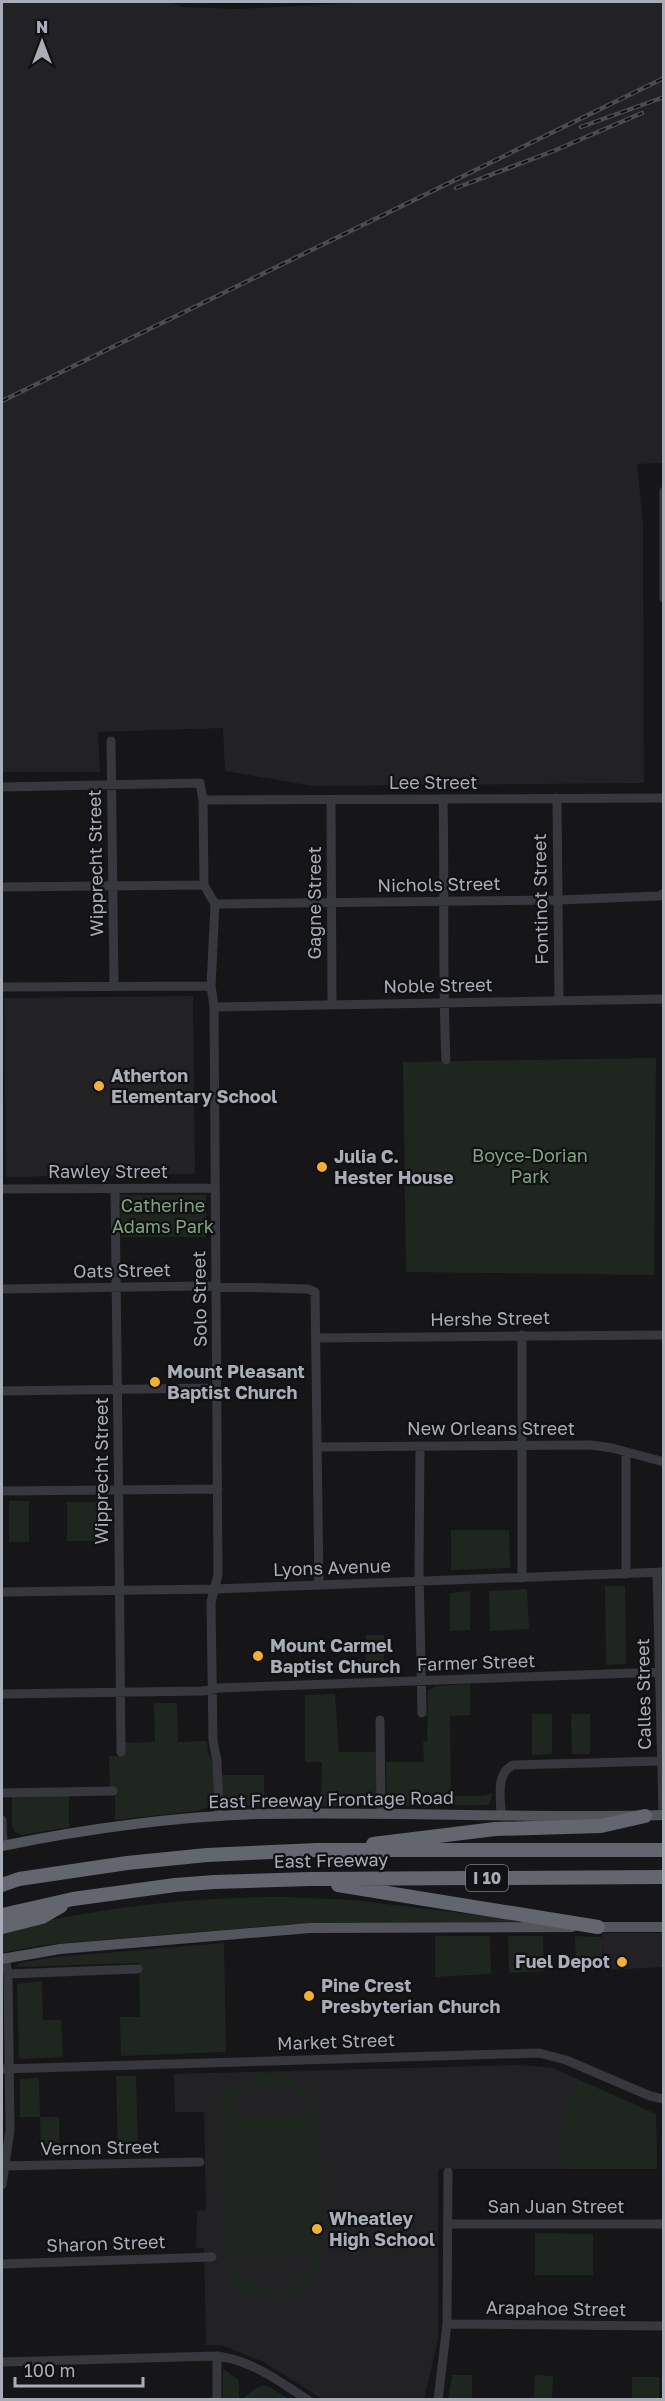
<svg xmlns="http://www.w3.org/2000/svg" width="665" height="2401" viewBox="0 0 665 2401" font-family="'Golos Text',sans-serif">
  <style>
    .built { fill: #222225 }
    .green { fill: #1e261f; fill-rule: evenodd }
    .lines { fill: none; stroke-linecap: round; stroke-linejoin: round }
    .minor { stroke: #37383d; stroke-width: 9 }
    .major { stroke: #53555c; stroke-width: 10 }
    .highway { stroke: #63666e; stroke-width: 14 }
    .rail-casing { stroke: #4a4c52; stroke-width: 4.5 }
    .rail { stroke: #111113; stroke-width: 2; stroke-dasharray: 7; stroke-linecap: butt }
    .poi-dot { fill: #f2b134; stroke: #111113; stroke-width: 2 }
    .labels { text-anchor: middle; stroke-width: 4.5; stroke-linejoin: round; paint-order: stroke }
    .shield { fill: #111113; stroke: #7b7e86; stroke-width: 1.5 }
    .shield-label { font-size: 16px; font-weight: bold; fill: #a8adb8 }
    .street-label { font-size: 18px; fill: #a8adb8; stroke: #111113 }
    .poi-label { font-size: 18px; font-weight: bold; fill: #a8adb8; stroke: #111113; text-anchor: start }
    .park-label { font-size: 18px; fill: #7fa381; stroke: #111113 }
  </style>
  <rect width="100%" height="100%" fill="#161618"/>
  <path class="built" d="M2 2H171L182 7 238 9 372 2H663V463L637 464 643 524 644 783 313 786 225 771 223 728 98 732 100 772H2Z
    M193 996 195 1174 6 1177 4 998Z
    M602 1933H663V1967L603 1970Z
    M519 2065 553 2068 656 2114 657 2169H438V2339L424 2399H322L264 2362 224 2346 206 2345 204 2248H196L197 2211 206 2210 204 2112H175L174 2074Z"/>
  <path class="green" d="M656 1058 654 1275 406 1272 403 1062Z
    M120 1195H206V1237H121Z
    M9 1501H29V1542H9Z
    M67 1502H107V1541H67Z
    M451 1530H509L510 1568 451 1570Z
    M605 1586H625L626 1664 606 1665Z
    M527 1589 529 1629 490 1631 489 1591Z
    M470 1591V1630L450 1631V1593Z
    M366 1635H384V1673L366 1674Z
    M470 1684V1715L450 1716 451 1796H482L493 1793 489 1805 395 1806 387 1801 386 1762H424L423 1742H427L428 1690 436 1686Z
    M335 1694 339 1752H377V1800L366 1806H321L322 1762H305V1695Z
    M154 1703H177L178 1742 207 1741 208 1752 213 1763V1806L196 1811 115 1820V1791L110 1787 109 1756H124L125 1743 155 1742Z
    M532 1714H552V1754L532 1755Z
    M571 1714H590V1754H572Z
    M220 1775H264V1806L224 1805Z
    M69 1795V1827L22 1835 15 1832 12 1826V1797Z
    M284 1897 353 1900 526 1921V1923L291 1924 43 1945 2 1953V1931C94 1908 188 1897 284 1897Z
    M435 1936H490L491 1974 435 1977Z
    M508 1936H543L544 1971 509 1973Z
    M575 1936 602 1937 603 1969 576 1971Z
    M224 1943 226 2052 121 2056 120 2017H140L139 1963 16 1967 20 1963 55 1957Z
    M42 1981 43 2020H61L63 2057 22 2059 19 2057 17 1984Z
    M261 2075C282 2073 303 2081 313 2100 325 2122 320 2219 321 2250 317 2314 229 2315 223 2251L221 2089H229L230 2096 247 2080ZM263 2083C286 2081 305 2093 310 2116L230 2117C233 2099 245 2088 263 2083ZM312 2256C307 2301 243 2302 232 2258Z
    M116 2076H136L138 2153 118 2154Z
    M39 2078 40 2117H59L60 2156H41L40 2117H20V2079Z
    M579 2080 656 2114 657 2169H562L563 2116Z
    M535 2233 593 2234V2275H535Z
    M223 2369 239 2380V2399H242C266 2380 264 2383 288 2399H223Z
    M452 2375H472V2399H448Z
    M535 2375 553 2376 552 2399H534Z
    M632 2377H659V2399H632Z"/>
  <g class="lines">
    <path class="minor" d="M664 491V598
      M111 741 114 985
      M2 787 200 783 203 800 204 885 215 904 211 986 214 1007 218 1575 211 1602 213 1741 217 1761 219 1816
      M557 798 559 1000
      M443 799C445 886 442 973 446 1060
      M203 800 664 798
      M331 800 332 1005
      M2 887 204 885
      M215 904 559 900 659 896 664 893
      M2 987 211 986
      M214 1007 664 999
      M2 1189 215 1188
      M115 1189C117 1377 120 1564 121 1752
      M2 1289 199 1286 308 1289 315 1292 319 1585
      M522 1335V1578
      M317 1338 664 1335
      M2 1391 217 1388
      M420 1446 419 1569 422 1713
      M318 1447 591 1445 612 1448 664 1462
      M626 1452V1574
      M2 1491 218 1489
      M657 1573 663 1815
      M2 1592 215 1589 664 1572
      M2 1694 202 1691 219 1688 664 1672
      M380 1720 381 1814
      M2 1793 113 1791
      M501 1815C501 1798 495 1774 513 1765L662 1761
      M2 1820 3 1845
      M8 1974 138 1969
      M2 2069 539 2053 566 2060 650 2096 664 2099
      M2 2166 200 2162
      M2 2185 10 2130 8 1974 5 1958
      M448 2224H664
      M2 2264 212 2257
      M447 2324 664 2326
      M217 2356V2400
      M2 2362 217 2356C251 2360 279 2381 308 2400
      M438 2400 447 2324 448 2172"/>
    <path class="major" d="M2 1846C86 1829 173 1817 259 1814 394 1811 529 1819 664 1815
      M591 1927H664
      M2 1959 60 1949 310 1928 572 1927"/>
    <path class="highway" d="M373 1844 495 1829 601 1826 645 1816
      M2 1885 19 1879 127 1863 207 1855 317 1850H664
      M338 1885 598 1927
      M2 1915 73 1899 175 1885 214 1882 310 1879 664 1877
      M2 1927 42 1917 61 1906"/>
    <g class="rail-casing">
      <path id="rail" d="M581 127 664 97
        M456 188 556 150 642 113
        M2 401 664 78"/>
    </g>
    <use href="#rail" class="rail"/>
  </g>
  <g class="poi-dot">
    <circle cx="99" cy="1086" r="6"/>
    <circle cx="322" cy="1167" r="6"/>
    <circle cx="155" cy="1382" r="6"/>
    <circle cx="258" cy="1656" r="6"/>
    <circle cx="622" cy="1962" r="6"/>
    <circle cx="309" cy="1996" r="6"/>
    <circle cx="317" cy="2229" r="6"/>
  </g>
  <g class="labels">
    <rect class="shield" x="466" y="1865" width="42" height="26" rx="4.5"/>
    <g class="shield-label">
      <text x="487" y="1884">I 10</text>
    </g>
    <g class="street-label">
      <text x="433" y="789">Lee Street</text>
      <text transform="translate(96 863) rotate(-91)" y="6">Wipprecht Street</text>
      <text transform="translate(439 885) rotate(-1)" y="6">Nichols Street</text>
      <text transform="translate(541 899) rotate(-91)" y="6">Fontinot Street</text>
      <text transform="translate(315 903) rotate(-90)" y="6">Gagne Street</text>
      <text transform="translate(438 986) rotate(-1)" y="6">Noble Street</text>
      <text x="108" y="1178">Rawley Street</text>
      <text transform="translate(122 1271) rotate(-1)" y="6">Oats Street</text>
      <text transform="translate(200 1299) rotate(-91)" y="6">Solo Street</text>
      <text transform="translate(490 1319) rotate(-1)" y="6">Hershe Street</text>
      <text x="491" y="1435">New Orleans Street</text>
      <text transform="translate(102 1471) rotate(-90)" y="6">Wipprecht Street</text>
      <text transform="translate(332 1568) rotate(-2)" y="6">Lyons Avenue</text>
      <text transform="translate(476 1663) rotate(-2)" y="6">Farmer Street</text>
      <text transform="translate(644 1694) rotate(-91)" y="6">Calles Street</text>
      <text transform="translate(331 1800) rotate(-1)" y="6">East Freeway Frontage Road</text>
      <text transform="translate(331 1861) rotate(-1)" y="6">East Freeway</text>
      <text transform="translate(336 2042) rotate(-2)" y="6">Market Street</text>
      <text transform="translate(100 2148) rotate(-1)" y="6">Vernon Street</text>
      <text x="556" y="2213">San Juan Street</text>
      <text transform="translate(106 2244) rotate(-2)" y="6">Sharon Street</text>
      <text transform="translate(556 2309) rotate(1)" y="6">Arapahoe Street</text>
    </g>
    <g class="poi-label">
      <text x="111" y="1082">Atherton<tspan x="111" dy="21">Elementary School</tspan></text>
      <text x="334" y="1163">Julia C.<tspan x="334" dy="21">Hester House</tspan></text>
      <text x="167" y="1378">Mount Pleasant<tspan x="167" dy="21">Baptist Church</tspan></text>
      <text x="270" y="1652">Mount Carmel<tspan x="270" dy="21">Baptist Church</tspan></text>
      <text x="610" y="1968" text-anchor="end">Fuel Depot</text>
      <text x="321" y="1992">Pine Crest<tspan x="321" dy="21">Presbyterian Church</tspan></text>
      <text x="329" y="2225">Wheatley<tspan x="329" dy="21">High School</tspan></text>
    </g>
    <g class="park-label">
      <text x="530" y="1162">Boyce-Dorian<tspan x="530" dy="21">Park</tspan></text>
      <text x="163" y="1212">Catherine<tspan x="163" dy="21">Adams Park</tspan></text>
    </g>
  </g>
  <rect width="665" height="2401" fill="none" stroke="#a8adb8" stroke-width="6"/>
  <g transform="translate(42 42)" stroke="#111113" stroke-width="4.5" paint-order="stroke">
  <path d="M0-4.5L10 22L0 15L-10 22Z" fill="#a8adb8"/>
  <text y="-9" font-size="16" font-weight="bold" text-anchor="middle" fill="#a8adb8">N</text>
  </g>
  <path d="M15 2377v9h128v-9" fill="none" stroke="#a8adb8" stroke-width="3"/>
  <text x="24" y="2377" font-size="18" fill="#a8adb8" stroke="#111113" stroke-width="4.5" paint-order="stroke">100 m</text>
</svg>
